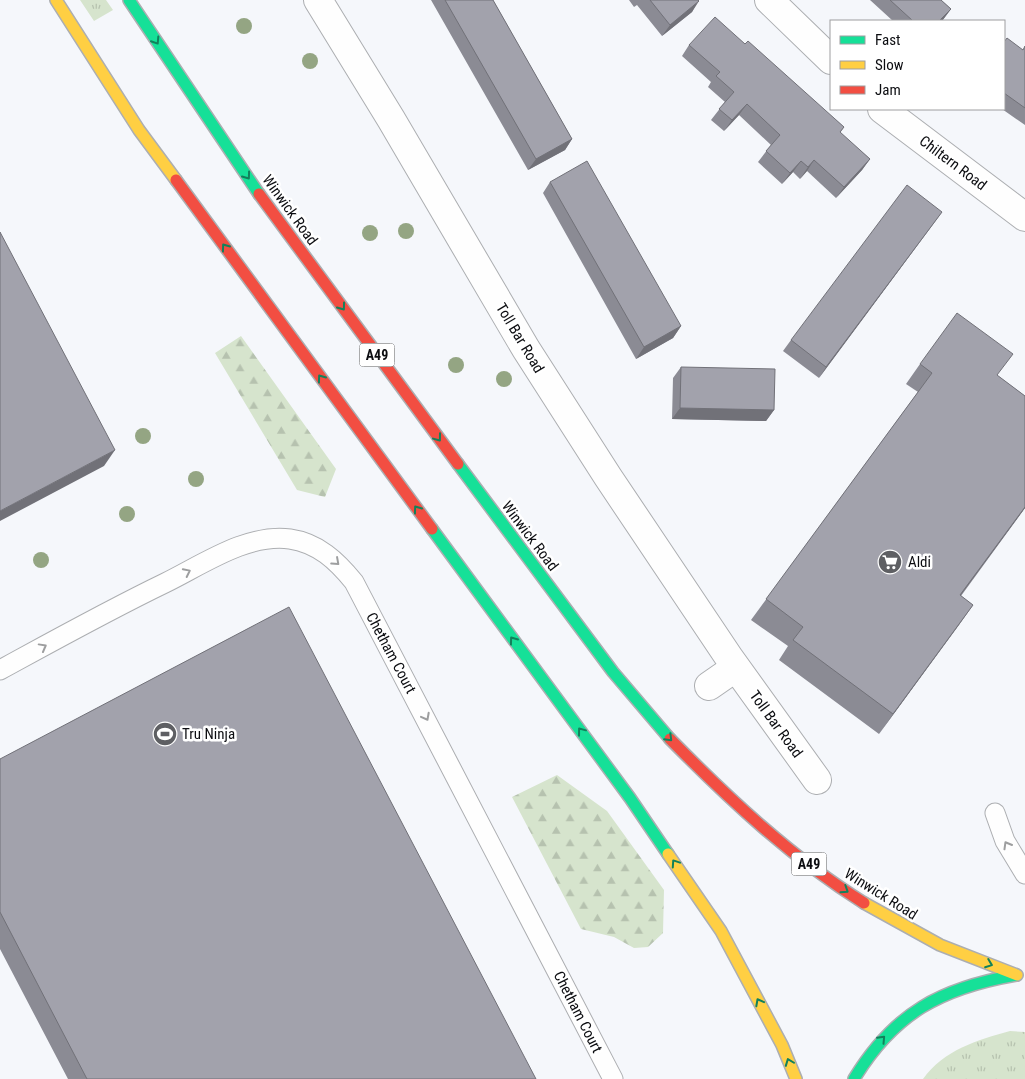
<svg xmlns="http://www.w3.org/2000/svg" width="1025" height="1079" viewBox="0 0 1025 1079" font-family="'Roboto Condensed',sans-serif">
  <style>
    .grass { fill: url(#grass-tufts) }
    .forest { fill: url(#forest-firs) }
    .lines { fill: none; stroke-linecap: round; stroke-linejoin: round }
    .lane-casing { stroke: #acaeb1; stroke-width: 21 }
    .street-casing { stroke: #acaeb1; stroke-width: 30 }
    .fast-casing { stroke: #acaeb1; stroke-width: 14 }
    .slow-casing { stroke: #acaeb1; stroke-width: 14 }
    .jam-casing { stroke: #acaeb1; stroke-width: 14 }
    .lane { stroke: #fefefe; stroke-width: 19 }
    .street { stroke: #fefefe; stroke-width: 28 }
    .fast { stroke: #16e098; stroke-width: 11 }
    .slow { stroke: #ffcf43; stroke-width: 11 }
    .jam { stroke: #f24e42; stroke-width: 11 }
    .tree { fill: #94a583 }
    .wall { fill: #8b8b94 }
    .shaded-wall { fill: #717178 }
    .building { fill: #a2a2ac; stroke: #717178 }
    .oneway { stroke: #12815b }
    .oneway2 { stroke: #9d9e9f }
    .labels { text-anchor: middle; stroke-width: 5; stroke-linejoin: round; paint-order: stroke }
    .shield { fill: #fff; stroke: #555658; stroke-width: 1 }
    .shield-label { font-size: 14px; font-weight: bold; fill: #0c0d11 }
    .street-label { font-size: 15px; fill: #0c0d11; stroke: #fff }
    .poi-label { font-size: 15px; fill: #0c0d11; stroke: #fff; text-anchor: start }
  </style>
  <defs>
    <pattern id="grass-tufts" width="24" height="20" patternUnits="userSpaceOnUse" patternTransform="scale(1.25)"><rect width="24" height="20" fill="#d6e4cd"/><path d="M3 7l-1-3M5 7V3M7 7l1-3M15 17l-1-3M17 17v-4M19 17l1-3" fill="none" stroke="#b6c2af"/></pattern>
    <pattern id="forest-firs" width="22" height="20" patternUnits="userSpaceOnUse" patternTransform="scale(1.25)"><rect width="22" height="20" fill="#d6e4cd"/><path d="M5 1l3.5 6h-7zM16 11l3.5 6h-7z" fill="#b6c2af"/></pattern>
  </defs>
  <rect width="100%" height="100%" fill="#f5f7fb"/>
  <path class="grass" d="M80 0H106L113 10 94 21Z
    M1010 1031 1025 1032V1079H923C944 1050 977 1040 1010 1031Z"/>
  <path class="forest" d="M241 336 336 469 325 497 297 490 215 353Z
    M557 775 607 811 664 890 663 933 648 947 634 948 614 937 581 929 512 797Z"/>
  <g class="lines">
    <g class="lane-casing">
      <path id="lane" d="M0 670C55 640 109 610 165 583 202 565 247 533 290 539 318 543 337 561 354 582L613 1079
        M995 813 1005 841 1025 874"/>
    </g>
    <g class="street-casing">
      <path id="street" d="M318 0 391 119 526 349 608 477 730 659 817 780
        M769 0 831 60
        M882 109 1025 217
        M709 686 735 668"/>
    </g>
    <g class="fast-casing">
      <path id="fast" d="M129 0 259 194
        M458 464 613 672 670 739
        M432 529 630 798 668 854
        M854 1079C894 1013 941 988 1016 975"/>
    </g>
    <g class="slow-casing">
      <path id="slow" d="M56 0 139 130 176 180
        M668 854 721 931 782 1045 796 1079
        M864 903 940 945 1017 975"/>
    </g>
    <g class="jam-casing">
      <path id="jam" d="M176 180 432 529
        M259 194 458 464
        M670 739C729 799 792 858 864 903"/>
    </g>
    <use href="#lane" class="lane"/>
    <use href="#street" class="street"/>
    <use href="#fast" class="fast"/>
    <use href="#slow" class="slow"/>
    <use href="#jam" class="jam"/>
  </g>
  <g class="tree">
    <circle cx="244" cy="26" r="8"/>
    <circle cx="310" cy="61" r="8"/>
    <circle cx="406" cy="231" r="8"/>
    <circle cx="370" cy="233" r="8"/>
    <circle cx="456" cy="365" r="8"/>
    <circle cx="504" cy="379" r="8"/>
    <circle cx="143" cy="436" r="8"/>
    <circle cx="196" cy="479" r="8"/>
    <circle cx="127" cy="514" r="8"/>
    <circle cx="41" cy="560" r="8"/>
  </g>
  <path class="wall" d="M431 0H493L572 139 565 150 528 170Z
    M629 0H698L692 12 662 36 637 5 634 7Z
    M870 0H941L951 9 942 21H893Z
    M1004 42 1023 50 1025 46V125L1002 109H1004Z
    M745 44 844 127 840 133 870 159 862 170 836 198 807 171 800 179 793 172 782 184 758 162 771 145 739 115 724 131 711 120 725 102 708 87 711 82 682 56 689 45Z
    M550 182 681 326 673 338 636 359 543 193Z
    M942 212 819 378 783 351 791 340Z
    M920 364 998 376 1025 396V508L961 596 973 605 879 734 779 660 788 646 751 620 918 392 906 384Z
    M681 367 774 410 766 421 672 419 673 378Z
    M0 759 536 1079H68L0 949Z"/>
  <path class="shaded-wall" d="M699 1 692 12 662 36 670 25Z
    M951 9 942 21H939Z
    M747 104 739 115 724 131 732 120Z
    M572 139 565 150 528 170 536 159Z
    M870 159 862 170 836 198 844 187Z
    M814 160 807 171 800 179 808 167Z
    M801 161 793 172 782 184 790 173Z
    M942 212 934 223 819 378 826 367Z
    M681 326 673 338 636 359 644 347Z
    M680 408 774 410 766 421 672 419Z
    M115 450 104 466 0 521V511Z
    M1025 507V508L946 615 960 595Z
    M973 605 959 625 879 734 893 714Z"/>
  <path class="building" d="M445 0H493L572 139 536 159Z
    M650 0H698L699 1 670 25Z
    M890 0H941L951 9 939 21H913Z
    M715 17 745 44 748 41 844 127 840 132 870 159 844 187 814 160 808 167 801 161 790 173 766 151 780 135 747 104 732 120 719 109 734 92 716 76 720 72 689 45Z
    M1007 38 1023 50 1025 46V108L1004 93V42Z
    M587 161 681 326 644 347 550 182Z
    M907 185 942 212 826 367 791 340Z
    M0 232 115 450 0 511Z
    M957 313 1013 354 997 375 1025 396V507L960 595 973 605 893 714 793 640 803 627 766 599 932 373 920 364Z
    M681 367 775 369 774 410 680 408Z
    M289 607 536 1079H87L0 912V759Z"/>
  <defs><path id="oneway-chevron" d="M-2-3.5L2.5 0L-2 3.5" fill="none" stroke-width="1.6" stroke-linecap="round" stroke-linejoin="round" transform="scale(1.25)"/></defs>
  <g class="oneway">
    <use href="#oneway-chevron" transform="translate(156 41) rotate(57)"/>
    <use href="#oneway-chevron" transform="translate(247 176) rotate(54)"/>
    <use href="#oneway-chevron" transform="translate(225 247) rotate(-126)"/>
    <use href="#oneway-chevron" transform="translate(342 307) rotate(54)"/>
    <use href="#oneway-chevron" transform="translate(321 378) rotate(-126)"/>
    <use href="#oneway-chevron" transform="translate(438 438) rotate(53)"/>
    <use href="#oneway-chevron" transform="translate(417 509) rotate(-126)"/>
    <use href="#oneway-chevron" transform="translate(513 640) rotate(-126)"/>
    <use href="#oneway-chevron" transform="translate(581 731) rotate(-127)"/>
    <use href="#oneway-chevron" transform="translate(669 738) rotate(45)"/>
    <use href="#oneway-chevron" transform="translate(675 863) rotate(-124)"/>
    <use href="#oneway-chevron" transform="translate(845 890) rotate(33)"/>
    <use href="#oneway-chevron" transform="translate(989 964) rotate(21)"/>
    <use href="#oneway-chevron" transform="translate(759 1002) rotate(-118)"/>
    <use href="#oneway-chevron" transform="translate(882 1039) rotate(-47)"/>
    <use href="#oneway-chevron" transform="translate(789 1062) rotate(-111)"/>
  </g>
  <g class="oneway2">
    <use href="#oneway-chevron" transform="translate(336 562) rotate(42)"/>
    <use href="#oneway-chevron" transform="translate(187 572) rotate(-26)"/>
    <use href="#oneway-chevron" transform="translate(43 647) rotate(-29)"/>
    <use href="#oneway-chevron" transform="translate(426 717) rotate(62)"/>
    <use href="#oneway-chevron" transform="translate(1007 845) rotate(-120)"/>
  </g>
  <defs>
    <g id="supermarket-disc" transform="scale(1.25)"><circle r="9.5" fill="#5e5f63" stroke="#fff"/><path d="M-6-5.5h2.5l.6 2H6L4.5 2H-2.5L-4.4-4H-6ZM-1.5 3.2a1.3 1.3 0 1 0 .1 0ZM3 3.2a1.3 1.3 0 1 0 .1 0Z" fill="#fff"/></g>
    <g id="stadium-disc" transform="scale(1.25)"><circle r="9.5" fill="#5e5f63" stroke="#fff"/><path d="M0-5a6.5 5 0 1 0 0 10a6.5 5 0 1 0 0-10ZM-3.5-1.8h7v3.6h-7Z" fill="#fff"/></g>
  </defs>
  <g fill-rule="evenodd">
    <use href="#supermarket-disc" x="890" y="562"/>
    <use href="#stadium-disc" x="165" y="734"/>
  </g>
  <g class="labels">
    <g class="shield">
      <rect x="359.5" y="343.5" width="35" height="23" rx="4"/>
      <rect x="791.5" y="852.5" width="35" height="23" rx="4"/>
    </g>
    <g class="shield-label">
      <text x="377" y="360">A49</text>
      <text x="809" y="869">A49</text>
    </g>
    <g class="street-label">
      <text transform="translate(953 163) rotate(37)" y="5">Chiltern Road</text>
      <text transform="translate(290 210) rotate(54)" y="5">Winwick Road</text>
      <text transform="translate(520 338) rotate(59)" y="5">Toll Bar Road</text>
      <text transform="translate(530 536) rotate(53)" y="5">Winwick Road</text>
      <text transform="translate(391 653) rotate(62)" y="5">Chetham Court</text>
      <text transform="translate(776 724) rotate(54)" y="5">Toll Bar Road</text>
      <text transform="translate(881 894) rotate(32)" y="5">Winwick Road</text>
      <text transform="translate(578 1012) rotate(63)" y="5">Chetham Court</text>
    </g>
    <g class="poi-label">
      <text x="908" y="567">Aldi</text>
      <text x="182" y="739">Tru Ninja</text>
    </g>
  </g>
  <rect x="830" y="20" width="175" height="90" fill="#ffffff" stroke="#9e9ea0"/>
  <rect x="840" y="36" width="25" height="8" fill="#16e098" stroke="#9e9ea0"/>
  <text x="875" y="45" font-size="15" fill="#0c0d11">Fast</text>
  <rect x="840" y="61" width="25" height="8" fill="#ffcf43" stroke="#9e9ea0"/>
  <text x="875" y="70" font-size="15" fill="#0c0d11">Slow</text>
  <rect x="840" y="86" width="25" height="8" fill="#f24e42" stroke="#9e9ea0"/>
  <text x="875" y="95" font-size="15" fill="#0c0d11">Jam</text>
</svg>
